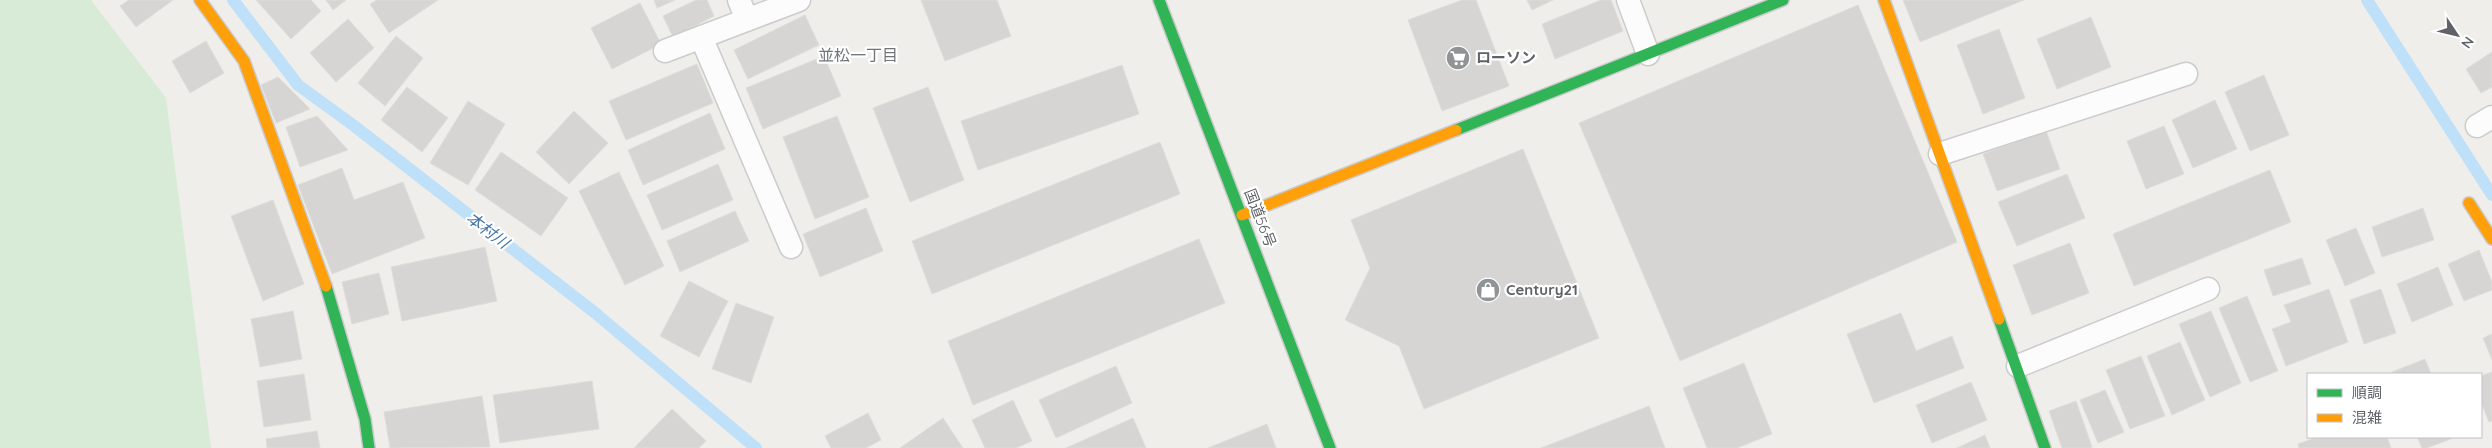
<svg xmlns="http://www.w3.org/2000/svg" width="2492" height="448" viewBox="0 0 2492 448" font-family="Quicksand,'Noto Sans JP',sans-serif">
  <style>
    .green { fill: #d8ebd6 }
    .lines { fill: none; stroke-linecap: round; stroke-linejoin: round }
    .stream { stroke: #bfe0f9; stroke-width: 12 }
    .building { fill: #d6d5d3; stroke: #deddd9 }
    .lane-casing { stroke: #cbcccc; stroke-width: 25 }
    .fast-casing { stroke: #cacacb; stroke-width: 14 }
    .slow-casing { stroke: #cacacb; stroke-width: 14 }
    .lane { stroke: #fdfcfc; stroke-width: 22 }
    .fast { stroke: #30b455; stroke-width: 11 }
    .slow { stroke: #ff9f0a; stroke-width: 11 }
    .labels { text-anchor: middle; stroke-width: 4.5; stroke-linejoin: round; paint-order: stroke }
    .poi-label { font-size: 15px; font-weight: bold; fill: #5f6368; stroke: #fff; text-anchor: start }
    .street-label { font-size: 15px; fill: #5f6368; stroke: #fff }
    .neighbourhood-label { font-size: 16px; fill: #70757a; stroke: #fff }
    .water-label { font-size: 16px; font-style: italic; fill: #4174aa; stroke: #fff }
  </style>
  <rect width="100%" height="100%" fill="#efeeea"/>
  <path class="green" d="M0 0H91L166 98 211 448H0Z"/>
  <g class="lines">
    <path class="stream" d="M233 0 298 85 353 125 594 312 756 448
      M2367 0 2492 195"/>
  </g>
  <path class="building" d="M129 0H173L136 27 120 6Z
    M256 0H311L321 11 291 39Z
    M326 0H346L333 10Z
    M377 0H438L389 33 370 4Z
    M654 0H675L657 8Z
    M696 0H707L714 16 673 37 663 16Z
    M921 0H997L1011 36 945 61Z
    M1462 0H1476L1509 86 1442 111 1408 20Z
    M1527 0H1553L1532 10Z
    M1601 0H1611L1623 31 1555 59 1542 24Z
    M1903 0H2024L1920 42Z
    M640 3 661 44 612 69 591 28Z
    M1858 5 1957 242 1680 361 1579 123Z
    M805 15 819 45 748 79 734 50Z
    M2091 17 2111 67 2057 89 2037 39Z
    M348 19 374 48 336 82 310 53Z
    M1999 29 2025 98 1983 114 1957 45Z
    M396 36 423 58 385 106 358 83Z
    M206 41 224 73 190 93 172 61Z
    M2492 52V87L2481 93 2466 69Z
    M824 56 841 96 763 129 746 88Z
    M697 64 713 103 626 140 609 101Z
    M1122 65 1139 114 978 170 961 121Z
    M2264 75 2289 135 2250 151 2225 92Z
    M278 77 310 109 276 123 261 85Z
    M407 87 448 118 422 152 381 120Z
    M928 87 964 180 910 202 873 108Z
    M2215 100 2237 149 2193 168 2172 120Z
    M468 101 505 124 468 185 430 163Z
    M574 111 608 143 569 184 536 152Z
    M710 113 725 149 643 185 628 150Z
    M317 116 348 150 300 167 286 127Z
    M837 116 869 197 815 219 783 137Z
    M2164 126 2184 174 2146 189 2127 141Z
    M2046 131 2060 169 1997 191 1983 154Z
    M1160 142 1180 194 932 294 912 241Z
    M1523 149 1599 338 1424 409 1399 346 1345 320 1370 268 1351 220Z
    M501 152 568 198 541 236 475 190Z
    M718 164 733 200 662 230 647 195Z
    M342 168 354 200 403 182 425 238 332 274 298 185Z
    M2270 170 2291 222 2134 286 2113 234Z
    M619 172 664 266 625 285 579 191Z
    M2067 174 2085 218 2017 246 1998 202Z
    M273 200 304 284 263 301 231 216Z
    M866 208 883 251 820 277 803 234Z
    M2423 208 2434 240 2382 257 2372 227Z
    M735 211 749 241 680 272 667 241Z
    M2356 228 2375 273 2345 286 2326 240Z
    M1199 239 1225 303 973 405 948 341Z
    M2070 243 2089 293 2032 315 2013 265Z
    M485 247 497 301 402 321 391 267Z
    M2479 250 2492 282V290L2464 301 2448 264Z
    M2302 258 2311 284 2273 296 2264 270Z
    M2438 267 2453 305 2412 322 2397 284Z
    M379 273 389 314 352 324 342 282Z
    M689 281 728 301 699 357 660 336Z
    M2329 289 2348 342 2286 366 2272 329 2291 322 2284 305Z
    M2381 289 2396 333 2364 344 2350 300Z
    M2247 296 2278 371 2250 382 2219 308Z
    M736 303 774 317 751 383 712 369Z
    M293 311 302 359 260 367 251 319Z
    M2211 311 2241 383 2210 397 2179 324Z
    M1901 313 1916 351 1952 336 1964 368 1874 403 1847 334Z
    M2492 334V360L2483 338Z
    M2180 342 2205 400 2172 415 2147 356Z
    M2141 356 2165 416 2130 429 2106 370Z
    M2425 359 2431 374H2393L2392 372Z
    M1744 363 1772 434 1737 448H1707L1683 388Z
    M1116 366 1132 403 1056 438 1039 400Z
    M2492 372V421L2489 422 2481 402V376Z
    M304 374 311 420 264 427 257 381Z
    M592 381 599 429 500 443 493 395Z
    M1971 382 1987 420 1932 443 1916 405Z
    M2105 390 2124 432 2098 443 2080 400Z
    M482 396 490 447 390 448 384 412Z
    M1013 400 1032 441 1016 448H985L972 420Z
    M2076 401 2092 447 2090 448H2062L2049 411Z
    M1649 406 1665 448H1541Z
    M672 409 706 441 699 448H634Z
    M868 413 881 440 866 448H831L825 436Z
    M943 418 963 448H900Z
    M1133 418 1146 448H1066Z
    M1267 424 1276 448H1208Z
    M317 431 320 448H267L266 439Z
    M1985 435 1990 448H1957Z
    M2317 437H2387L2391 448H2299L2298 444Z
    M2417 437H2456L2427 448H2422Z"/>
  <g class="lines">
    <g class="lane-casing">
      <path id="lane" d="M739 0 747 20
        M1628 0 1648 54
        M701 37 791 247
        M665 51 799 0
        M2477 126 2492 117
        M1940 154 2186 74
        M2018 366 2208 289"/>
    </g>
    <g class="fast-casing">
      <path id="fast" d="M1159 0 1330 448
        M1456 130 1783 0
        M326 286 365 419 369 448
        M1999 319 2045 448"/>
    </g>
    <g class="slow-casing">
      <path id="slow" d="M200 0 244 61 326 286
        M1884 0 1999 319
        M2469 203 2492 239
        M1242 215 1456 130"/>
    </g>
    <use href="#lane" class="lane"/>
    <use href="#fast" class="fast"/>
    <use href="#slow" class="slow"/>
  </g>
  <defs>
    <g id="supermarket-disc" transform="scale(1.25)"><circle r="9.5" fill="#919496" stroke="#fff"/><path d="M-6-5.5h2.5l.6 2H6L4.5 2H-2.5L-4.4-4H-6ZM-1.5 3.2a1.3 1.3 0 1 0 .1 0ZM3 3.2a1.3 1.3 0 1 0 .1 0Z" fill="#fff"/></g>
    <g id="shop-disc" transform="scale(1.25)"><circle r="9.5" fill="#919496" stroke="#fff"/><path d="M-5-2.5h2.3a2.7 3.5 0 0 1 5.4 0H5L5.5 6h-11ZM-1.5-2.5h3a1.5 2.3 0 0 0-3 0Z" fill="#fff"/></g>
  </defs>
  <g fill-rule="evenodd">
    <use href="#supermarket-disc" x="1458" y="58"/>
    <use href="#shop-disc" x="1488" y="290"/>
  </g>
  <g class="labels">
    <g class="poi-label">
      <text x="1476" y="63">ローソン</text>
      <text x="1506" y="295">Century21</text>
    </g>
    <g class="street-label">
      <text transform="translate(1260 218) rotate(69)" y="5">国道56号</text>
    </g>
    <g class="neighbourhood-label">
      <text x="858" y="61">並松一丁目</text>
    </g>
    <g class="water-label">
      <text transform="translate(488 230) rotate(37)" y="6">本村川</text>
    </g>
  </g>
  <rect x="2307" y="373" width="175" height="65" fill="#ffffff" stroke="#bfc1c3"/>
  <rect x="2317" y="389" width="25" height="8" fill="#30b455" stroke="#bfc1c3"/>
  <text x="2352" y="398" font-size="15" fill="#5f6368">順調</text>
  <rect x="2317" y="414" width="25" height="8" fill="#ff9f0a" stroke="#bfc1c3"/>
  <text x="2352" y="423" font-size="15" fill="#5f6368">混雑</text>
  <g transform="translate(2457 35) rotate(125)" stroke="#ffffff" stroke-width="4" paint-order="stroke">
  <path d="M0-4L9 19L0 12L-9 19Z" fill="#5f6368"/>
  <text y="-8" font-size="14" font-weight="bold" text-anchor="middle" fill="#5f6368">N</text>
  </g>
</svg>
